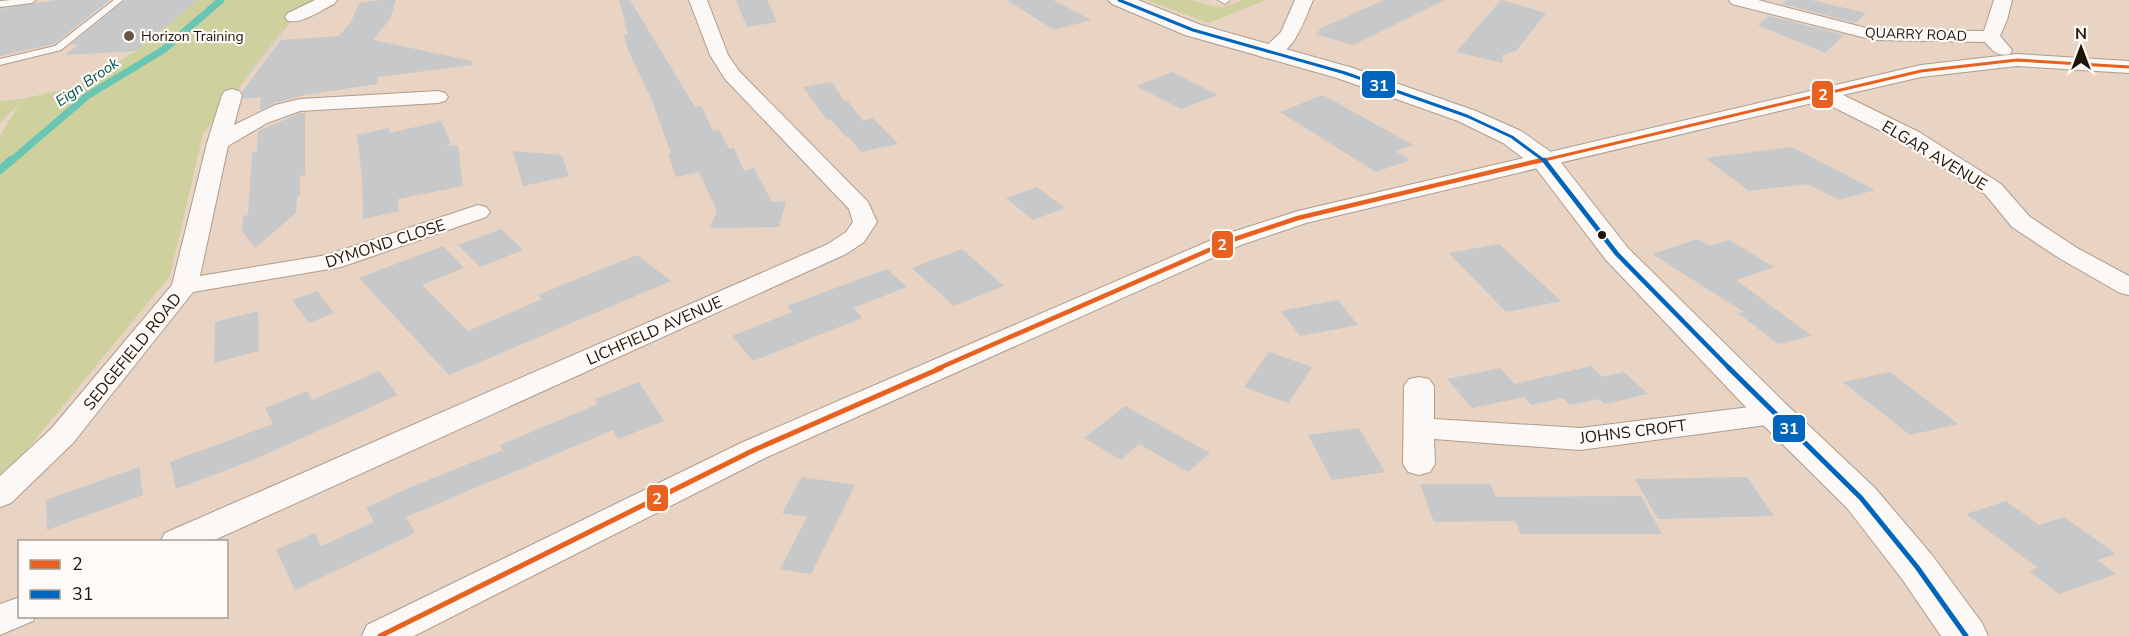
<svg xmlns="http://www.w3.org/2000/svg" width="2129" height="636" viewBox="0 0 2129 636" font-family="'Nunito Sans',sans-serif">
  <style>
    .green { fill: #ced09e }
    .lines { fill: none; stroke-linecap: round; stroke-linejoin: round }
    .stream-far1 { stroke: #68c6b3; stroke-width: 7 }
    .stream { stroke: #68c6b3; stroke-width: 8 }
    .building { fill: #c6c8ca }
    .lane-casing { stroke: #ad9d8f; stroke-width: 2 }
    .street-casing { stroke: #ad9d8f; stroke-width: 2 }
    .secondary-casing { stroke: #ad9d8f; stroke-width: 2 }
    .path { stroke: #d6d0ca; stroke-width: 3; stroke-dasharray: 4.5 2; stroke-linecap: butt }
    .lane { fill: #fcf8f6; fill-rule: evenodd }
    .street { fill: #fcf8f6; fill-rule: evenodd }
    .secondary { fill: #fcf8f6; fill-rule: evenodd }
    .bus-1-far2-casing { stroke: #fefaf7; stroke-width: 6 }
    .bus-1-far1-casing { stroke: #fefaf7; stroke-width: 9 }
    .bus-1-casing { stroke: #fefaf7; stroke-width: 10 }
    .bus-2-far2-casing { stroke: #fefaf7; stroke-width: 6 }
    .bus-2-far1-casing { stroke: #fefaf7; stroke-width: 9 }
    .bus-2-casing { stroke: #fefaf7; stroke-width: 10 }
    .bus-1-far2 { stroke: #e86121; stroke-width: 3 }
    .bus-1-far1 { stroke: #e86121; stroke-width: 4.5 }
    .bus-1 { stroke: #e86121; stroke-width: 5 }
    .bus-2-far2 { stroke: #0065bd; stroke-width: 3 }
    .bus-2-far1 { stroke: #0065bd; stroke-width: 4.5 }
    .bus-2 { stroke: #0065bd; stroke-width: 5 }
    .poi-dot { fill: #665648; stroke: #fefaf7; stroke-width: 2 }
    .bus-dot { fill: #201307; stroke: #fefaf7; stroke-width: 2 }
    .labels { text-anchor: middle; stroke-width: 4.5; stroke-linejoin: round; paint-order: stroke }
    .far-street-label { font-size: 14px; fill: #201307; stroke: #fefaf7 }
    .far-poi-label { font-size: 14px; fill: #201307; stroke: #fefaf7; text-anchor: start }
    .far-water-label { font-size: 15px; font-style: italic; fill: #00544a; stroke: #fefaf7 }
    .street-label { font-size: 16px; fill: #201307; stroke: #fefaf7 }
    .line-badge { stroke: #fefaf7; stroke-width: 2 }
    .badge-label { font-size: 16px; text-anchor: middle; font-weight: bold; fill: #fff }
  </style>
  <rect width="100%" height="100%" fill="#e9d3c2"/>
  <path class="green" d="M198 0H328L294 17 203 134 170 276 25 452 0 475V136L20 103 0 123V101L22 99 79 86 136 51Z
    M1146 0C1160 0 1176 0 1190 0 1214 5 1216 12 1241 1L1240 0H1266L1208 23Z"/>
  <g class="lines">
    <path class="stream-far1" d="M10 162 87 96 163 50 221 0"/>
    <path class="stream" d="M0 170 11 160"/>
  </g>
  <path class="building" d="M56 0H110L54 44 0 56V9Z
    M125 0H198L136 51 65 55 79 44 70 45Z
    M381 0H396L390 19 373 40 472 61V65L378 77 377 84 305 95 274 103 260 110 261 97 243 99 242 92 281 40 339 36 351 22 359 3Z
    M619 0H630L695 107 701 106 713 131 719 130 729 149 734 148 744 171 754 168 772 202 786 201 779 227 710 228 717 211 699 172 676 177 668 154 671 153 651 98 628 50 624 34H628Z
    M736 0H767L777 22 747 27Z
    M1007 0H1053L1091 20 1054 30Z
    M1384 0H1445L1353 45 1315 34 1321 31 1317 30Z
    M1501 0 1546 13 1516 51 1502 55 1503 63 1456 52Z
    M1787 0H1811L1866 13 1856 23 1782 4Z
    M1769 16 1844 35 1825 53 1758 25Z
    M1172 72 1218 95 1181 109 1136 86Z
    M832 82 844 101 847 100 863 121 873 118 898 144 861 152 849 137H846L830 119 827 120 803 87Z
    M1323 95 1413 145 1395 151 1410 160 1376 172 1280 112Z
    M300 113H305V175L300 176V196L297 197 296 213 255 248 242 231 243 216 248 215 252 152 257 151 258 131Z
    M441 121 451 143 445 145 458 146 463 186 398 199 399 211 363 219 362 176 357 135 389 128 390 133Z
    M1792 147 1875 190 1839 200 1808 184 1749 191 1705 158Z
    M513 151 562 155 569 176 523 186Z
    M1037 187 1065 208 1033 220 1006 198Z
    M501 229 523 250 480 267 458 245Z
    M1698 239 1710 246 1729 240 1774 267 1736 280 1812 336 1778 344 1738 313 1744 312 1652 254Z
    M1499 244 1561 301 1506 312 1449 253Z
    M443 246 464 268 422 285 468 331 542 299 538 295 637 255 671 281 449 375 359 278Z
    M962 249 1004 286 954 306 912 268Z
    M887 269 907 287 853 308 862 318 753 361 732 336 792 312 787 306Z
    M317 291 334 313 309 323 292 300Z
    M1338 300 1358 325 1300 336 1281 311Z
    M258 311 259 351 214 363 215 322Z
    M1269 352 1312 367 1288 403 1244 387Z
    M1591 366 1603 377 1624 372 1648 394 1605 404 1599 399 1570 405 1563 398 1531 405 1524 397 1472 408 1447 379 1500 368 1515 384Z
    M379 371 398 395 253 460 176 489 170 462 273 424 265 408 307 391 312 400Z
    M1890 372 1958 424 1910 435 1843 382Z
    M639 382 664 421 618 439 613 430 406 517 415 533 295 590 276 550 315 533 321 546 374 522 366 508 411 487 503 450 500 445 598 404 595 399Z
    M1125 406 1210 453 1188 472 1139 444 1121 460 1084 438Z
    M1359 428 1385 472 1332 480 1308 435Z
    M139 467 143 495 47 530 46 500Z
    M802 477 855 485 811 574 780 569 807 517 782 513Z
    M1747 477 1774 516 1658 519 1635 479Z
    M1420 484H1490L1496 497 1641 496 1662 534H1521L1515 521 1434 522Z
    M2006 501 2039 525 2064 517 2116 554 2097 560 2116 574 2059 594 2029 571 2038 568 1966 514Z"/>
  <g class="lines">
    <g class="lane-casing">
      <path id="lane" d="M11 0H36L32 3 0 7V1Z
        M114 0H123L61 50 0 65V59L55 46Z
        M1218 0H1229V1L1225 4Z"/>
    </g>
    <g class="street-casing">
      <path id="street" d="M315 0H337L334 4C321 10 303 24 288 21L285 17 288 13Z
        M689 0H707L728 55 739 71 868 202 877 222 864 242 846 254 210 542H160L165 533 828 244 846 232 853 222 849 209 725 79 710 55Z
        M1295 0H1313C1304 20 1292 64 1261 57L1259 53 1281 32Z
        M1729 0H1758L1874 30 1984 31 1994 0H2012L2007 20 2000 36 2012 50 2010 54C1997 57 1993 51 1985 42L1874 40 1732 4Z
        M2017 54 2129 61V73L2017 66 1921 77 1843 95 1919 132 2001 184 2030 217 2077 248 2129 276V295L2120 293 2059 258 2012 227 1985 194 1903 142 1821 101 1306 223 1241 245 765 458 414 636H362L367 625 743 442 1223 235 1298 211 1921 65Z
        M232 89 239 91 242 95 234 125 275 105 300 99 438 91 445 93 448 97 445 101 438 103 300 111 267 123 228 146 200 276 327 255 478 205 486 207 490 212 486 217 341 267 193 292 73 443 11 503 0 507V476L51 429 172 285 207 143 222 95 225 91Z
        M1419 377 1429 379 1434 386V419L1580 428 1774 404 1785 407 1789 414 1785 421 1774 424 1580 450 1434 439 1435 464 1430 472 1419 475 1408 472 1403 464 1404 386 1409 379Z
        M20 597V616H35L33 621 0 635V604Z"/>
    </g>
    <g class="secondary-casing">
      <path id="secondary" d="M1108 0H1138L1201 25 1353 68 1476 111 1521 131 1555 155 1628 248 1787 405 1875 488 1932 555 1982 623 1988 636H1941L1902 579 1847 508 1761 423 1606 260 1535 167 1503 143 1458 121 1337 78 1185 35 1112 4Z"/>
    </g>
    <path class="path" d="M246 78 281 34"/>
    <use href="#lane" class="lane"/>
    <use href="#street" class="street"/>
    <use href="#secondary" class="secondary"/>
    <g class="bus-1-far2-casing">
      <path id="bus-1-far2" d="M1536 162 1921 71 2017 60 2129 67"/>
    </g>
    <g class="bus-1-far1-casing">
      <path id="bus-1-far1" d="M937 369 1232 240 1298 218 1542 160"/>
    </g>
    <g class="bus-1-casing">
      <path id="bus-1" d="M380 636 754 450 941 368"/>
    </g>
    <g class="bus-2-far2-casing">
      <path id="bus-2-far2" d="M1119 0 1193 30 1345 73 1467 116 1512 137 1546 162"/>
    </g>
    <g class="bus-2-far1-casing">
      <path id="bus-2-far1" d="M1544 160 1617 254 1730 369"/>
    </g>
    <g class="bus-2-casing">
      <path id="bus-2" d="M1729 368 1861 498 1917 567 1966 636"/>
    </g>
    <use href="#bus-1-far2" class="bus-1-far2"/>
    <use href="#bus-1-far1" class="bus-1-far1"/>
    <use href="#bus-1" class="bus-1"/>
    <use href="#bus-2-far2" class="bus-2-far2"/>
    <use href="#bus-2-far1" class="bus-2-far1"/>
    <use href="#bus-2" class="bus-2"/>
  </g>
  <circle class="poi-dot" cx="129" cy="36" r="6"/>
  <circle class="bus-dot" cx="1602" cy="235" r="5"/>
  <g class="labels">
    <g class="far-street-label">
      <text transform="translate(1916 34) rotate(2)" y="5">QUARRY ROAD</text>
    </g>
    <g class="far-poi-label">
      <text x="141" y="41">Horizon Training</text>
    </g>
    <g class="far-water-label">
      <text transform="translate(87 82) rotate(-35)" y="5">Eign Brook</text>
    </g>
    <g class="street-label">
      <text transform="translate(1935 155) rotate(31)" y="6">ELGAR AVENUE</text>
      <text transform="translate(385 243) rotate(-18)" y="6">DYMOND CLOSE</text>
      <text transform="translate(654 330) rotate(-24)" y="6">LICHFIELD AVENUE</text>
      <text transform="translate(132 351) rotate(-51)" y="6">SEDGEFIELD ROAD</text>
      <text transform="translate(1633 431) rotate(-7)" y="6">JOHNS CROFT</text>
    </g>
  </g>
  <g class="line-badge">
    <rect x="1361" y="70" width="35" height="29" rx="6" fill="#0065bd"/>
    <rect x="1811" y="80" width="23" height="29" rx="6" fill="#e86121"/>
    <rect x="1211" y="230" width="23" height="29" rx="6" fill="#e86121"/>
    <rect x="1772" y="414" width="34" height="29" rx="6" fill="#0065bd"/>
    <rect x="646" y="484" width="23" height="28" rx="6" fill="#e86121"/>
  </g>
  <g class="badge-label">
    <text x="1379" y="91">31</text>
    <text x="1823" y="100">2</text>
    <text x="1222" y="250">2</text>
    <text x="1789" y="434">31</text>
    <text x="657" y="504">2</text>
  </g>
  <rect x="18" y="540" width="210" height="78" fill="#fefaf7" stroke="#a59e97" stroke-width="1.5"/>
  <rect x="30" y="560" width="30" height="9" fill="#e86121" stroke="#a59e97" stroke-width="1.5"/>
  <text x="72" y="570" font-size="18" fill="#201307">2</text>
  <rect x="30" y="590" width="30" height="9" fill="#0065bd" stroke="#a59e97" stroke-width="1.5"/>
  <text x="72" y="600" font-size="18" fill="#201307">31</text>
  <g transform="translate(2081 48)" stroke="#fefaf7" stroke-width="4.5" paint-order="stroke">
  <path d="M0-4.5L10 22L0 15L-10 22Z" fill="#201307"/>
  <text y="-9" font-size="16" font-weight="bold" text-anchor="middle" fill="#201307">N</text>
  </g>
</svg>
